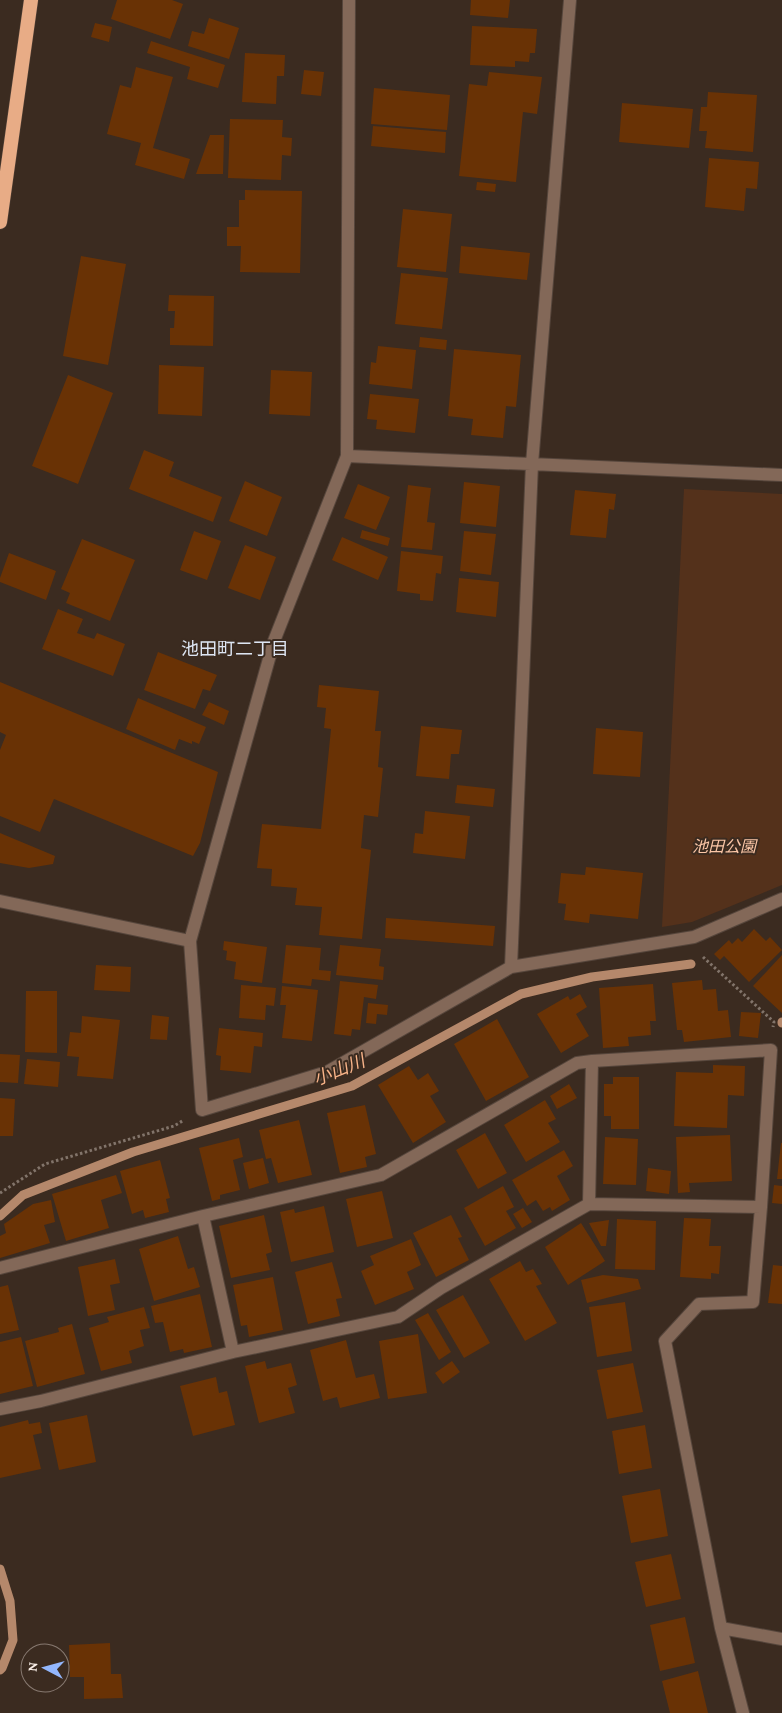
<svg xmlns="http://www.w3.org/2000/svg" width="782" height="1713" viewBox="0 0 782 1713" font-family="'Crimson Pro','Noto Sans JP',serif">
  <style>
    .green { fill: #54311b }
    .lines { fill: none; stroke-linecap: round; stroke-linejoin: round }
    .stream { stroke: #b5886b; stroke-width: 9 }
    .building { fill: #693205 }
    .minor-casing { stroke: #56463c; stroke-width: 14 }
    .tertiary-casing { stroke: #56463c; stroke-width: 14 }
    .trunk-casing { stroke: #56463c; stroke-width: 15 }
    .path { stroke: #82746a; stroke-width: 3; stroke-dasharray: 2.5 2.5; stroke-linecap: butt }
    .minor { stroke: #836858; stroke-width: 12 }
    .tertiary { stroke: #836858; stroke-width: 12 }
    .trunk { stroke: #e8ac86; stroke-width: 14 }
    .labels { text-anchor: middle; stroke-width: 4; stroke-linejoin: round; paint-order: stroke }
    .park-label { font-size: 16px; font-style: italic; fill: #fbc6a6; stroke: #3b2b20 }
    .neighbourhood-label { font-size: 18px; fill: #dde5f2; stroke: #3b2b20 }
    .water-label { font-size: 18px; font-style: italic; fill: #f9b489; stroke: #3b2b20 }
  </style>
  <rect width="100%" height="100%" fill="#3b2b20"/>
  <path class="green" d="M684 489 782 494V885L692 922 662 927Z"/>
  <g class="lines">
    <path class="stream" d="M782 1022V1023
      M0 1216 23 1195 133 1152 352 1086 521 994 592 977 691 964
      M0 1569 10 1601 13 1640 2 1668 0 1670"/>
  </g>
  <path class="building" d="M117 0H172L183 4 170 39 111 19Z
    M471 0H510L508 18 470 15Z
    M209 18 239 28 229 59 188 46 192 31 204 34Z
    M95 23 112 27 109 42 91 37Z
    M472 26 537 29 535 53H530L529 62 515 61V67L470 65Z
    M151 41 225 65 218 88 187 79 190 67 147 53Z
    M245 53 285 55 284 76H277L276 104 242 102Z
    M136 67 173 77 153 148 190 159 184 179 135 165 141 143 107 134 120 85 131 88Z
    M304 70 324 72 321 96 301 94Z
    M489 72 542 77 537 114 523 112 516 182 459 176 469 84 487 86Z
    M374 88 450 95 447 130 371 124Z
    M708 92 757 95 753 152 705 148 707 131H699L701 107H707Z
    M622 103 693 109 689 148 619 142Z
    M230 119 283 120 282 137 292 138 291 156 282 155 281 180 228 178Z
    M373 126 446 132 445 153 371 146Z
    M210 135H224L223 174H196Z
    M709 158 759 162 757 189 746 188 744 211 705 207Z
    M477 182 496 184 495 192 476 190Z
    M245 190 302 191 300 273 240 272 241 246H227V227H239V200H245Z
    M403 209 452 214 446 272 397 267Z
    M461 246 530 253 527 280 459 273Z
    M81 256 126 264 108 365 63 356Z
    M401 273 448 278 442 329 395 324Z
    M169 295 214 296 213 346 170 345V328H174L175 311H168Z
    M420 337 447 340 446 350 419 347Z
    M378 346 416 350 412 389 369 384 371 362 376 363Z
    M454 349 521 355 516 407 506 406 503 438 471 435 473 419 448 416Z
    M159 365 204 367 202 416 158 414Z
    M271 370 312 372 310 416 269 414Z
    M68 375 113 393 78 484 32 466Z
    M370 394 419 399 415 433 376 429 377 420 367 419Z
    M144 450 174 462 169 476 222 497 213 522 129 489Z
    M245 481 282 497 267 536 229 521Z
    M464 482 500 486 496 527 460 523Z
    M358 484 390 497 376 530 344 518Z
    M408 485 431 488 427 522 435 523 432 550 401 547Z
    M575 490 616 494 614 510 609 509 606 538 570 535Z
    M362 530 390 538 388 546 360 538Z
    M194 531 221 541 207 580 180 570Z
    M464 531 496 534 491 575 460 571Z
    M342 537 388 557 378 580 332 560Z
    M82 539 135 560 110 621 66 603 70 593 61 589Z
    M245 545 276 557 260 600 228 588Z
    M401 551 443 556 441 574 436 573 433 601 420 600V594L397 591Z
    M9 553 56 571 46 600 0 582V578Z
    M459 578 499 582 496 617 456 612Z
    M58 609 83 619 77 633 94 639 97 633 125 644 113 676 42 649Z
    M158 652 217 675 210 691 203 689 195 709 144 690Z
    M0 682 218 772 200 843 193 856 54 799 40 832 0 816V750L6 735 0 732Z
    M319 685 379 691 375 731H381L378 767 383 768 378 817 364 815 361 848 371 850 362 939 319 935 322 907 295 905 297 888 271 886 272 869 257 868 262 824 321 829 331 729 324 728 326 708 317 707Z
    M138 698 206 727 199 744 192 741V744L179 739 175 750 126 729Z
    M209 702 229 711 224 725 202 715Z
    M421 726 462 730 459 754H451L449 779 416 776Z
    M596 728 643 732 640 777 593 774Z
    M457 785 495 789 493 807 455 803Z
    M425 811 470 816 465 859 413 853 415 833 423 834Z
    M0 833 55 856 53 864 29 868 0 863Z
    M586 867 643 873 638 919 590 914 589 923 564 920 566 904 558 903 561 873 585 875Z
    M386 918 495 926 493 946 385 938Z
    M754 929 766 941 770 937 782 950 749 982 724 956 720 960 714 954 729 940 732 944 738 938 742 942Z
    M224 941 267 947 262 983 234 979 236 962 226 960 227 951 223 950Z
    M286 945 321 948 319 970 331 971 330 981 312 979 311 986 282 983Z
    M340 945 381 949 379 966 384 967 383 980 336 975Z
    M782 955V1013L753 986Z
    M96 965 131 967 130 992 94 990Z
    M702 980 703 990 716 989 718 1011 728 1010 731 1037 684 1042 682 1030H677L672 983Z
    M340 981 378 985 376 999 364 997 360 1030 352 1029 351 1036 334 1034Z
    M653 984 656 1021H650L651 1035 628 1037 629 1046 603 1048 599 988Z
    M241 985 276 988 274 1006 266 1005 265 1020 239 1018Z
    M282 986 318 990 312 1041 282 1038 286 1005H280Z
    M26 991H57V1053L25 1052Z
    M580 994 587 1007 576 1014 589 1036 561 1053 537 1014 568 996 570 1000Z
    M368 1003 388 1005 387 1015 377 1014 376 1024 366 1023Z
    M741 1012 761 1013 758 1038 739 1036Z
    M152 1015 169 1017 167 1040 150 1039Z
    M82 1016 120 1020 113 1079 77 1076 79 1057 67 1056 70 1032 81 1033Z
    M497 1019 529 1077 486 1101 454 1044Z
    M219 1028 263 1033 262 1047 254 1046 251 1073 220 1070 221 1056 216 1055Z
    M0 1054 20 1055 18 1083 0 1082Z
    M27 1059 60 1062 58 1087 24 1084Z
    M713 1065 745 1066 744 1096 728 1095 727 1128 674 1126 676 1072 713 1073Z
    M409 1066 418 1080 428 1073 439 1091 430 1096 446 1122 413 1143 378 1085Z
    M613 1077H639V1129H611V1116H604V1084H613Z
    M569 1084 577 1098 557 1109 550 1096Z
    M0 1098 15 1099 13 1136H0Z
    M545 1100 556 1119 548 1123 560 1142 526 1162 504 1125Z
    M365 1105 376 1154 365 1157 367 1167 340 1173 327 1113Z
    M299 1120 312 1175 278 1183 271 1158 266 1159 259 1130Z
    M485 1133 507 1173 478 1189 456 1150Z
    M730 1135 732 1181 689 1183 690 1192 678 1193 676 1137Z
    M605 1137 638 1139 636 1185 603 1184Z
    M239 1138 243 1157 233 1160 240 1190 220 1195V1199L212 1201 199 1148Z
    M781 1143H782V1179H777Z
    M564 1150 573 1166 557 1176 570 1200 552 1211 550 1207 543 1211 536 1200 527 1206 512 1180Z
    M263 1158 269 1183 249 1189 243 1163Z
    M160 1160 170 1198 166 1199 169 1212 145 1218 143 1210 132 1214 120 1171Z
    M648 1168 671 1171 669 1194 646 1191Z
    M116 1175 122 1193 101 1200 109 1228 66 1241 52 1194Z
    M774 1185 782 1186V1204L772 1203Z
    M503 1186 514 1207 506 1211 516 1228 485 1246 464 1208Z
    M382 1191 393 1238 357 1247 346 1199Z
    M51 1200 55 1222 44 1225 50 1243 0 1258V1236L6 1233 4 1224 33 1204Z
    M324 1206 334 1252 291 1262 280 1212 294 1209 295 1213Z
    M523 1208 532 1222 522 1228 513 1214Z
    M264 1215 272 1252 266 1254 270 1270 231 1278 219 1226Z
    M451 1215 462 1237 458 1238 469 1260 436 1277 413 1233Z
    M684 1218 711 1219 709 1246H721L719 1274 711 1273V1279L680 1277Z
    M617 1219 656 1221 655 1270 615 1269Z
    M609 1220 606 1246H601L589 1223Z
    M581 1223 605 1261 568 1285 545 1247Z
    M178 1236 188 1269 194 1267 200 1287 154 1301 139 1249Z
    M411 1239 421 1265 407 1272 414 1289 375 1305 361 1271 374 1265 370 1256Z
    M115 1259 120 1283 110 1285 115 1310 88 1316 78 1267Z
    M520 1261 526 1272 533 1269 542 1284 536 1286 557 1323 525 1341 489 1279Z
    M332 1262 342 1298 336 1299 340 1316 308 1324 295 1272Z
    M773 1265 782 1266V1304L768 1303Z
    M603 1275 638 1279 641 1289 587 1303 581 1280Z
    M273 1277 283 1330 249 1337 247 1325 241 1326 233 1285Z
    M8 1285 19 1330 0 1334V1287Z
    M200 1294 212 1347 184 1353 183 1349 170 1352 163 1322 155 1323 151 1306Z
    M463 1295 490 1343 464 1358 436 1310Z
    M625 1302 632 1351 597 1357 589 1307Z
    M144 1307 150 1328 140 1330 144 1346 129 1351 132 1363 101 1371 89 1328 109 1322 107 1317Z
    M428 1313 451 1352 439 1360 415 1320Z
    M72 1324 85 1374 37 1387 25 1341 59 1332 58 1328Z
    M418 1334 427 1393 388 1399 379 1341Z
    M21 1337 33 1386 0 1394V1342Z
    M346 1340 356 1378 374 1374 380 1398 340 1408 337 1397 323 1401 310 1350Z
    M265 1361 267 1369 291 1363 297 1385 288 1388 295 1413 259 1423 245 1366Z
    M452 1361 460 1372 443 1384 435 1373Z
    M633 1363 643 1412 607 1419 597 1370Z
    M216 1377 219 1393 227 1391 235 1425 193 1436 180 1386Z
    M87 1415 96 1462 59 1470 49 1423Z
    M28 1420 29 1424 40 1422 42 1433 33 1435 41 1469 0 1478V1427Z
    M645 1425 652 1468 619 1474 612 1431Z
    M660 1489 668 1536 631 1543 622 1496Z
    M671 1554 681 1599 646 1607 635 1562Z
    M685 1617 695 1663 660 1671 650 1625Z
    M110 1643 111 1674H121L123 1698 84 1699V1677H70L69 1645Z
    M698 1671 708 1713H670L662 1681Z"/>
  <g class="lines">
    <g class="minor-casing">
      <path id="minor" d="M349 0 347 456 274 641 190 941 202 1110 327 1072 511 967 694 937 782 899
        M347 456 782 475
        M511 967 532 464 570 0
        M589 1204 592 1061
        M203 1216 233 1352
        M0 1268 203 1216 381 1175 577 1063 592 1061 771 1050 761 1207 589 1204 441 1288 398 1317 233 1352 41 1401 0 1409
        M721 1628 782 1639
        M743 1713 721 1628 665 1341 699 1304 753 1302 761 1207"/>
    </g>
    <g class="tertiary-casing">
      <path id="tertiary" d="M0 901 190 941"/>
    </g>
    <g class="trunk-casing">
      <path id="trunk" d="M0 222 31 0"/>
    </g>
    <path class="path" d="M703 957 774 1022 773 1027
      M0 1193 45 1164 174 1126 184 1120"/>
    <use href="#minor" class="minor"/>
    <use href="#tertiary" class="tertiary"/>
    <use href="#trunk" class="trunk"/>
  </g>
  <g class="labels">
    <g class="park-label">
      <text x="724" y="852">池田公園</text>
    </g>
    <g class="neighbourhood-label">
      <text x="235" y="655">池田町二丁目</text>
    </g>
    <g class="water-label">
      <text transform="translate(339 1070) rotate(-22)" y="6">小山川</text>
    </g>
  </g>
  <g transform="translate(45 1668) rotate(276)"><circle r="24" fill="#3b2b20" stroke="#877970"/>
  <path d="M0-4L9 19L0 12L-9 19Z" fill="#93b7fd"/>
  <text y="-8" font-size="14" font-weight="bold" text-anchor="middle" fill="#f9eee7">N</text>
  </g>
</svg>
